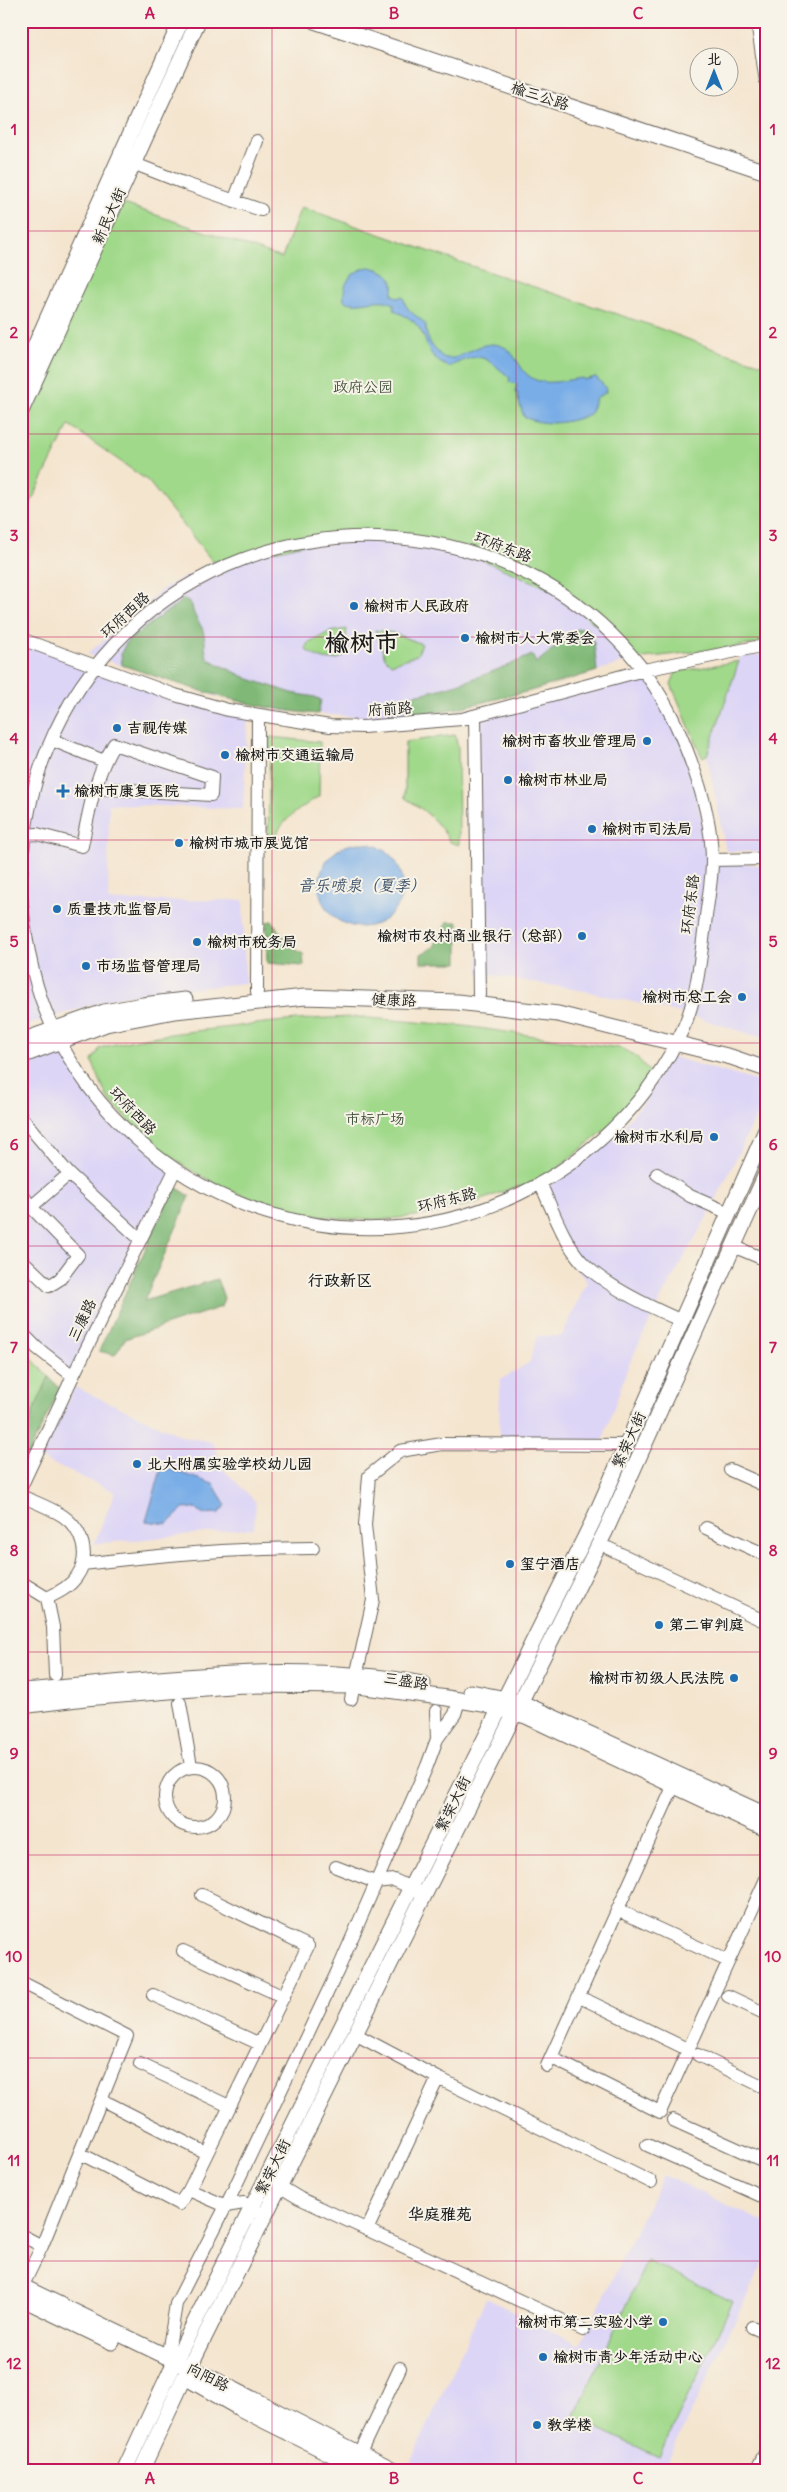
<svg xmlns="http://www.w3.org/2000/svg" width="787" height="2492" viewBox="0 0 787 2492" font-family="Delius,'LXGW WenKai TC',sans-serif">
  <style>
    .built { fill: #ddd5f6 }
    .green { fill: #a1d98b; stroke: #5e7a54 }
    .forest { fill: #80b977; stroke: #4e6a4a }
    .water { fill: #79ade7; stroke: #4a6482 }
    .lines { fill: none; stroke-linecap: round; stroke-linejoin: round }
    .minor-casing { stroke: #68625b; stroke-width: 14 }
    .major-casing { stroke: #68625b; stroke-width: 17 }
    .minor { stroke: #fff; stroke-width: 12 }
    .major { stroke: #fff; stroke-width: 15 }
    .grid { fill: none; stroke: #c2185b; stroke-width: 1; stroke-opacity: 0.55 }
    .poi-dot { fill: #1f6fb2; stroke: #f7f3e8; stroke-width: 2 }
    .labels { text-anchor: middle; stroke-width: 4; stroke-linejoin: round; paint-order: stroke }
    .street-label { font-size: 15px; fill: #1c1c1c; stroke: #f7f3e8 }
    .park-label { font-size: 15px; fill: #44553d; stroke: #f7f3e8 }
    .poi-label { font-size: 15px; font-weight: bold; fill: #1c1c1c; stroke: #f7f3e8; text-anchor: start }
    .water-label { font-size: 16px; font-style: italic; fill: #41566d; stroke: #f7f3e8 }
    .neighbourhood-label { font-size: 16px; font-weight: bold; fill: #1c1c1c; stroke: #f7f3e8 }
    .town-label { font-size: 25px; font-weight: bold; fill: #1c1c1c; stroke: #f7f3e8 }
    .neatline { fill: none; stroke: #c2185b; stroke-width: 2 }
    .grid-label { font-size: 16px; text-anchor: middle; font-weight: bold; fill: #c2185b }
  </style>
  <rect width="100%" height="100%" fill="#f7f3e8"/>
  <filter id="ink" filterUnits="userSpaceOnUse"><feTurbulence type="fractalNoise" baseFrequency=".02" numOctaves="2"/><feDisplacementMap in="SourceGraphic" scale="10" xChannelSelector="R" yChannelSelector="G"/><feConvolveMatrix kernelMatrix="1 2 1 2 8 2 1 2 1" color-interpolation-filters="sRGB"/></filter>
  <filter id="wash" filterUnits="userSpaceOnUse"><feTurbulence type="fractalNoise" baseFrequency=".0096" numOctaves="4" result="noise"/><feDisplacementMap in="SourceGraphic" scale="20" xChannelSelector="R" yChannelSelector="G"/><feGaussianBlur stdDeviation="1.12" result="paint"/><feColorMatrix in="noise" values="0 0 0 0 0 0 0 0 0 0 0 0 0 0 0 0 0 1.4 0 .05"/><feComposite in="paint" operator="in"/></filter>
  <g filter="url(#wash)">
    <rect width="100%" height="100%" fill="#f4e5cf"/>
    <path class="built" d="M331 538 445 544 557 592 636 659 530 691 458 708 409 717H358L282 711 215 696 87 654 138 612 159 591 213 562 248 557Z
      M21 642 248 714 243 809 109 804 108 901 243 900 245 983 121 996 21 1027Z
      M766 654V852L726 851 707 755 740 657Z
      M644 670 683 742 712 860 766 866V1039L689 1015 585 991 479 973 475 716Z
      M65 1051 114 1118 175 1170 73 1376 21 1331V1066Z
      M669 1056 766 1084V1096L713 1206 662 1297 629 1364 601 1445 499 1443 500 1380 530 1362 537 1336H562L587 1282 567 1256 548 1187 608 1143 644 1102Z
      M75 1387 184 1437 213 1442 224 1470 256 1502 254 1528 94 1544 115 1492 40 1458Z
      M663 2175 766 2223V2256L663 2471H430L411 2461 486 2298 580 2345Z"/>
    <path class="green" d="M124 204 282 258 301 207 489 272 653 326 719 351 766 365V643L636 659 557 592 445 544 331 538 248 557 213 562 148 481 69 425 21 522V424L75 303Z
      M347 629 344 656C331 664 317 658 306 650L307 644 329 632Z
      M375 630 393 633 422 644 417 655 391 664 385 658Z
      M739 661 707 755 702 757 671 684 676 672Z
      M455 735 458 748 459 845 450 842C439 822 424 809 405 798V742Z
      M270 737 320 742 319 796C303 807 280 820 275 839L268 840Z
      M356 1017 464 1026 620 1048 635 1055 655 1078 634 1106 540 1183 512 1188 472 1204 431 1214 389 1219H347L305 1214 264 1203 224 1188 187 1168 158 1147 131 1123 107 1097 92 1061 100 1048C140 1037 182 1032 223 1028 268 1022 312 1018 356 1017Z
      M21 1347 49 1377 21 1439Z
      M647 2261 733 2301 659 2457 574 2417Z"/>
    <path class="forest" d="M184 599 192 605C193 619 203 624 204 635 206 645 204 649 208 659L249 679 292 693 315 697 321 700 318 714C250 709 187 687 122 665L121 653 127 641Z
      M586 628 594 643 597 671 530 691 458 708 418 715 405 709V702L409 696C453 688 491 673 532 655L536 663 577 629Z
      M272 921 290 946 303 954 304 966 267 963 266 922Z
      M447 922H458V963H421V954L434 947Z
      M174 1186 190 1196 144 1301 217 1279 224 1298 221 1307 125 1339 115 1355 99 1351Z
      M49 1377 60 1389 21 1469V1439Z"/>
    <path class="water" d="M369 267C383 269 398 277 392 294L398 298 402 296C405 300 404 304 407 307 412 315 420 317 426 325 425 333 429 343 435 349 437 351 440 355 443 357 460 365 480 335 504 347 511 350 517 361 521 367 536 391 561 380 583 378L584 380 596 377 605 387 606 392 596 398 590 414C569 423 546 427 524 417L517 396 518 393H515L517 384 509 382 510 378C484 356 482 350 449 367 423 357 430 338 414 322 409 317 400 314 394 310V304C377 295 362 308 344 301 342 283 351 271 369 267Z
      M319 885a42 42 0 1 1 84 0a42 42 0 1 1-84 0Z
      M166 1468 213 1484 226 1505 219 1513 204 1514 194 1508 183 1509 167 1524 146 1521 161 1470Z"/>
  </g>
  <g filter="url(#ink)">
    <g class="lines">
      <g class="minor-casing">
        <path id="minor" d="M757 21 766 82
          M125 160 186 184 261 210
          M234 201 257 141
          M21 639 175 695 228 710 330 726 363 727 462 719 644 670 766 645
          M475 716 479 995
          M52 740 104 761
          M24 835 37 834 82 846C89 810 95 776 114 744L212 777 211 795 94 788
          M712 860 766 859
          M21 877C23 834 30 791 47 750 122 564 337 488 517 569 587 601 644 656 676 725 695 767 712 815 712 861 712 882 707 904 705 925 700 960 697 1000 682 1031 651 1097 599 1151 535 1186 364 1279 152 1213 60 1042 35 996 26 947 21 896
          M257 992 258 716
          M21 1117 69 1174 140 1239
          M657 1174 690 1196 729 1213
          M540 1183C552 1208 563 1241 582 1262 604 1285 652 1308 682 1321
          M21 1193 31 1207 78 1255 60 1279 49 1286 21 1259
          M21 1212 31 1207 69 1174
          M733 1246 766 1260
          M21 1332 37 1348 73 1376
          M730 1470 766 1486
          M21 1487 73 1376 175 1170
          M21 1496C35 1502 51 1508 63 1516 82 1529 91 1556 77 1576 70 1587 58 1593 47 1598
          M706 1528 766 1555
          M608 1548 766 1622
          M83 1564C160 1555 235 1548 313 1548
          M21 1582 47 1598 53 1627 55 1675
          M351 1699 373 1600 365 1525 369 1476 400 1451 442 1444 627 1445
          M180 1703 191 1766
          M437 1739 455 1714 459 1700
          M165 1797a30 30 0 1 1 60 0a30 30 0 1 1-60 0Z
          M336 1867 375 1882 394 1880 418 1891
          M626 1914 728 1961
          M183 1951 284 1997
          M21 1982 127 2036 42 2246
          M153 1995 260 2044
          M728 1996 766 2014
          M586 2000 689 2050
          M355 2034 438 2078 651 2182
          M698 2055 766 2088
          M558 2061 660 2112 766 1879
          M140 2064 229 2106
          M547 2066 678 1776
          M110 2104 206 2153
          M673 2120 766 2162
          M647 2145 766 2198
          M87 2157 179 2204 189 2190 308 1946 202 1895
          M279 2186 299 2198 583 2330
          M189 2190 226 2206 244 2203 258 2212
          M367 2230 438 2078
          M21 2235 42 2246 22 2287
          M752 2327 766 2333
          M169 2347 176 2304 226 2206 338 1970 427 1766 437 1739 436 1711
          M360 2453 400 2368
          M756 2471 766 2451"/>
      </g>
      <g class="major-casing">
        <path id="major" d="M314 21 766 172
          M21 377 181 21
          M21 411 198 21
          M21 1041 104 1012 143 1005 185 1000
          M21 1056 106 1024 175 1011 305 997 457 1002 558 1014 731 1057 766 1069
          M21 1691C155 1681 289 1659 423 1684
          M471 1692 520 1702 766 1815
          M21 1706 85 1698 242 1685 358 1686 447 1698 483 1704 526 1716 766 1829
          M21 2286 217 2381 394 2471
          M21 2298 112 2342
          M185 2377 241 2409 365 2471
          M124 2471 171 2370 592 1523 766 1130
          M141 2471 185 2376 606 1530 766 1174"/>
      </g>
      <use href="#minor" class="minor"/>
      <use href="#major" class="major"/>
    </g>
  </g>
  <path class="grid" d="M272 21V2471M516 21V2471M21 231H766M21 434H766M21 637H766M21 840H766M21 1043H766M21 1246H766M21 1449H766M21 1652H766M21 1855H766M21 2058H766M21 2261H766"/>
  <g class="poi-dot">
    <circle cx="354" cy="606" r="5"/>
    <circle cx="465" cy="638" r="5"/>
    <circle cx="117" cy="728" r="5"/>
    <circle cx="647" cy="741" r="5"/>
    <circle cx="225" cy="755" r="5"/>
    <circle cx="508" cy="780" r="5"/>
    <path d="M60.5 783.5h5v5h5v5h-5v5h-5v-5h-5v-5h5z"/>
    <circle cx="592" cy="829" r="5"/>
    <circle cx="179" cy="843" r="5"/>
    <circle cx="57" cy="909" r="5"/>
    <circle cx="582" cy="936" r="5"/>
    <circle cx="197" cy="942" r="5"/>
    <circle cx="86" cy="966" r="5"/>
    <circle cx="742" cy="997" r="5"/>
    <circle cx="714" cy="1137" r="5"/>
    <circle cx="137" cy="1464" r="5"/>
    <circle cx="510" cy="1564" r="5"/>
    <circle cx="659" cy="1625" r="5"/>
    <circle cx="734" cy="1678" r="5"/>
    <circle cx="663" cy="2322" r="5"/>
    <circle cx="543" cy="2357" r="5"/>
    <circle cx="537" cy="2425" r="5"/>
  </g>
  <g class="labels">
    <g class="street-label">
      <text transform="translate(540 96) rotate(18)" y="5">榆三公路</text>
      <text transform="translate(109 216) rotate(-66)" y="5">新民大街</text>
      <text transform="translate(503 547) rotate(21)" y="5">环府东路</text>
      <text transform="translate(125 615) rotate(-43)" y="5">环府西路</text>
      <text transform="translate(390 709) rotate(-4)" y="5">府前路</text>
      <text transform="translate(690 904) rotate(-83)" y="5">环府东路</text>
      <text transform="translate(394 1000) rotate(2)" y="5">健康路</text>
      <text transform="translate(133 1111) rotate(46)" y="5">环府西路</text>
      <text transform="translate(447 1200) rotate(-14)" y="5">环府东路</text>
      <text transform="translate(82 1320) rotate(-64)" y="5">三康路</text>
      <text transform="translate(629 1440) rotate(-66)" y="5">繁荣大街</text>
      <text transform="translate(406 1681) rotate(9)" y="5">三盛路</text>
      <text transform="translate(453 1804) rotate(-64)" y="5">繁荣大街</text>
      <text transform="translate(273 2167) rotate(-64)" y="5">繁荣大街</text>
      <text transform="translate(208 2377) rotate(27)" y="5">向阳路</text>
    </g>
    <g class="park-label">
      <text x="363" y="392">政府公园</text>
      <text x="375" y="1124">市标广场</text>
    </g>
    <g class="poi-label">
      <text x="364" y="611">榆树市人民政府</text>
      <text x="475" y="643">榆树市人大常委会</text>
      <text x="127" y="733">吉视传媒</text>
      <text x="637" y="746" text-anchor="end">榆树市畜牧业管理局</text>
      <text x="235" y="760">榆树市交通运输局</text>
      <text x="518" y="785">榆树市林业局</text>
      <text x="74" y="796">榆树市康复医院</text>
      <text x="602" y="834">榆树市司法局</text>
      <text x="189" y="848">榆树市城市展览馆</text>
      <text x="67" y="914">质量技术监督局</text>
      <text x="572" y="941" text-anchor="end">榆树市农村商业银行（总部）</text>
      <text x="207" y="947">榆树市税务局</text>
      <text x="96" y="971">市场监督管理局</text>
      <text x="732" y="1002" text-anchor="end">榆树市总工会</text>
      <text x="704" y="1142" text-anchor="end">榆树市水利局</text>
      <text x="147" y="1469">北大附属实验学校幼儿园</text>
      <text x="520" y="1569">玺宁酒店</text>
      <text x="669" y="1630">第二审判庭</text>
      <text x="724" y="1683" text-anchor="end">榆树市初级人民法院</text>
      <text x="653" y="2327" text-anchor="end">榆树市第二实验小学</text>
      <text x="553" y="2362">榆树市青少年活动中心</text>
      <text x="547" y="2430">教学楼</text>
    </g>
    <g class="water-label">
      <text x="362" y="891">音乐喷泉（夏季）</text>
    </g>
    <g class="neighbourhood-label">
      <text x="340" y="1286">行政新区</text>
      <text x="440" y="2220">华庭雅苑</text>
    </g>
    <g class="town-label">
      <text x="362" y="651">榆树市</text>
    </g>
  </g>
  <rect width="787" height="2492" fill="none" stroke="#f7f3e8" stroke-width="55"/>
  <g transform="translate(714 72)"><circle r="24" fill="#f7f3e8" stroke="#9f9d96"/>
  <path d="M0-4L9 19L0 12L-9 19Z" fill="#1f6fb2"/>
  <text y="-8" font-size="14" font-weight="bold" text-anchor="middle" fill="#1c1c1c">北</text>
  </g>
  <rect x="28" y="28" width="732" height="2436" class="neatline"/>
  <g class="grid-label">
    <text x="150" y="19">A</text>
    <text x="394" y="19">B</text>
    <text x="638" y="19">C</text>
    <text x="14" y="135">1</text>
    <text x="773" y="135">1</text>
    <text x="14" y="338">2</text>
    <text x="773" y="338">2</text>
    <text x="14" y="541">3</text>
    <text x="773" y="541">3</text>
    <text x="14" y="744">4</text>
    <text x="773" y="744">4</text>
    <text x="14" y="947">5</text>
    <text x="773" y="947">5</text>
    <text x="14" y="1150">6</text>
    <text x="773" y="1150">6</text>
    <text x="14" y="1353">7</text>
    <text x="773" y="1353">7</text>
    <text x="14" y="1556">8</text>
    <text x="773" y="1556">8</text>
    <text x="14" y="1759">9</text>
    <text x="773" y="1759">9</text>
    <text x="14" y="1962">10</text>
    <text x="773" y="1962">10</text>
    <text x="14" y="2166">11</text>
    <text x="773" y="2166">11</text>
    <text x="14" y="2369">12</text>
    <text x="773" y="2369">12</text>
    <text x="150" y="2484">A</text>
    <text x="394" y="2484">B</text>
    <text x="638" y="2484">C</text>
  </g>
</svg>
